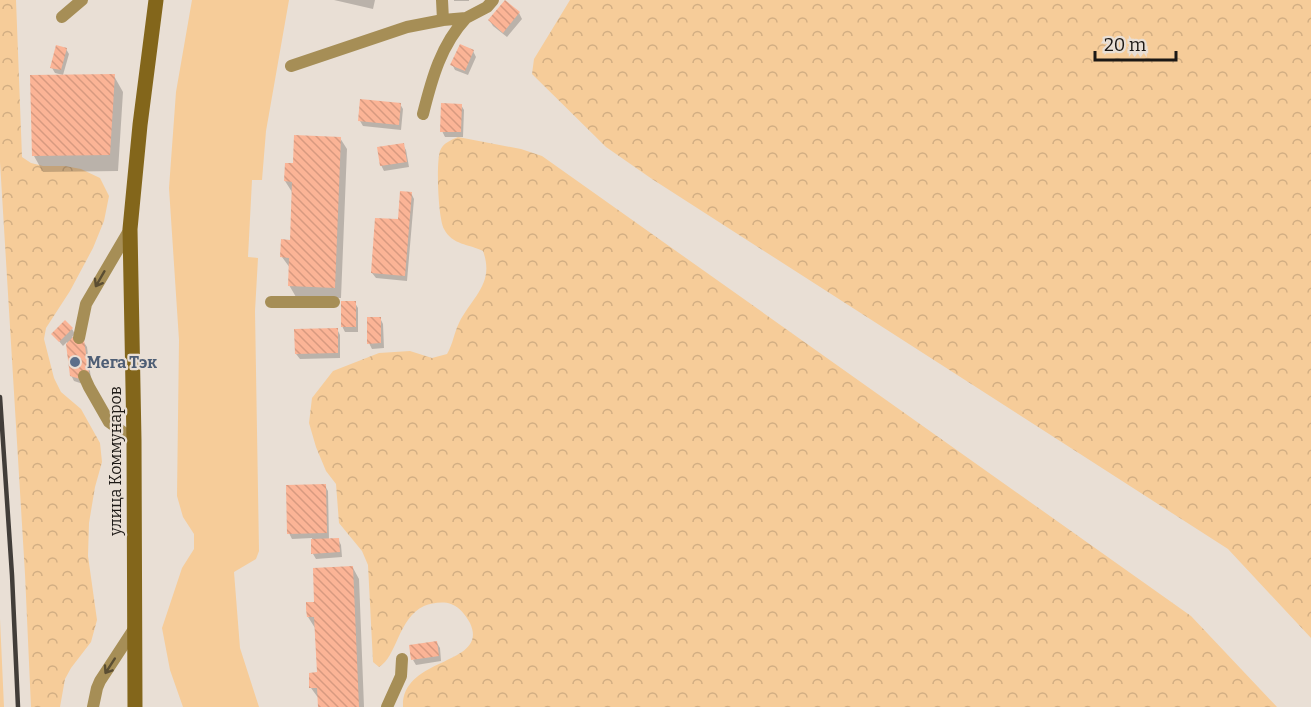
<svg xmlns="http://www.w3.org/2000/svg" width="1311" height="707" viewBox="0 0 1311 707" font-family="Bitter,serif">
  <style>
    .grass { fill: #f6cc99 }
    .forest { fill: url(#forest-crowns) }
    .shadow { fill: #0003 }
    .building { fill: url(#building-back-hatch) }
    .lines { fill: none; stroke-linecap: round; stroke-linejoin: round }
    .lane { stroke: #a68e56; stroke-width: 12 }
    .secondary { stroke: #83661b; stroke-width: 15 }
    .rail { stroke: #423d39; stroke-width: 4.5 }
    .oneway { stroke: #5a4d32 }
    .service-dot { fill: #5c6f8a; stroke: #e9dfd5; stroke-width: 2 }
    .labels { text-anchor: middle; stroke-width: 4.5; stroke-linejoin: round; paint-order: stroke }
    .service-label { font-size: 16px; font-weight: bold; fill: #4e5e75; stroke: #e9dfd5; text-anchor: start }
    .street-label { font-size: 16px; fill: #1c1815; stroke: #e9dfd5 }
  </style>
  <defs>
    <pattern id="forest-crowns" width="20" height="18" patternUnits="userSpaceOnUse" patternTransform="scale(1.5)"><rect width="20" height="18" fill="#f6cc99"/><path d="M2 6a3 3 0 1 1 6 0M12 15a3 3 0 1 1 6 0" fill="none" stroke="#d2ae83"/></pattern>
    <pattern id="building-back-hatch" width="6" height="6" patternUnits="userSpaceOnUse" patternTransform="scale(1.5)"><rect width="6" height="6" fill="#fbb496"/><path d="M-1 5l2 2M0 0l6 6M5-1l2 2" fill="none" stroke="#d79a80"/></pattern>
  </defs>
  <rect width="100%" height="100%" fill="#e9dfd5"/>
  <path class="grass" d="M192 0H289L266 131 262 180H252L248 257 258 258 255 311 259 551 256 559 234 572 240 648 259 707H183L170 670 162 628 182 568 194 549V534L183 517 177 496 179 340 169 188 176 92Z
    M0 619 4 707H0Z"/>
  <path class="forest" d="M0 0H16L22 157 31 163 43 166H65L81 169 100 178 109 196 104 221 93 248 70 291 46 328 44 339 54 378 61 392 81 409 100 443 102 462 95 487 89 523 88 556 97 620 91 642 71 668 65 679 60 707H31L25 574 0 162Z
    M570 0H1311V638L1228 549 652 179 606 147 532 74 534 59Z
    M458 137 521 149 542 156 1191 616 1277 707H403C401 656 490 666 470 623 466 616 460 607 451 604 443 601 432 603 424 606 398 618 397 657 379 667L373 662 368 565 362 551 339 523 336 484 326 471 316 447 309 423 312 398 333 371 379 353 410 351 432 358 447 354C453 344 454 333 459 323 472 297 495 284 483 251 469 244 452 245 444 229 438 218 436 163 440 151 443 143 451 140 458 137Z"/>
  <path class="shadow" d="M334 0H375L373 9Z
    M454 0H469V1H454Z
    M519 13 522 19 507 37 493 26 490 21Z
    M66 49 69 54 63 75 55 73 52 68Z
    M473 51 476 57 468 75 455 70 452 64Z
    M114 76 123 92 118 171 43 172 34 156Z
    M400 104 403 109 401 130 363 126 360 121Z
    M461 105 464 110 463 137H445L442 131Z
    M340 138 347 149 341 298 296 297 289 285 290 268 282 257 291 241 292 192 285 181 295 164Z
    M403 145 406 150 409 167 384 171 381 165Z
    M411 193 414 199 407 281 376 278 372 273 377 219 400 221Z
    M355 303 358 308V332H345L342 326Z
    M380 318 383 324 384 348 372 349 369 343Z
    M72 329 75 334 72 337 83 341 87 347 91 379 83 384 74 381 71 375 67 342 63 346 53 334Z
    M337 329 340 335V358L300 359 296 354V330Z
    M325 486 328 491 329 540 338 539 341 545 342 557 316 559 313 554 312 538 292 539 289 533Z
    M353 568 359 579 364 707H319V699L311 688 318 673 315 628 308 617 316 603Z
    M437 643 440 648 441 661 416 665 413 660Z"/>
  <path class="building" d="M505 0 520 12 503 33 488 20Z
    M460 44 474 50 465 71 450 65Z
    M56 45 67 48 61 70 50 68Z
    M115 74 110 155 32 156 30 75Z
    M360 99 401 103 399 125 358 121Z
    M441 103 462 104 461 132H440Z
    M294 135 341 137 335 288 288 286 289 258 280 257 281 239 290 240 292 182 284 181 285 163H293Z
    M404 143 407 162 380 166 377 147Z
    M400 191 412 192 405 276 371 273 375 218 398 219Z
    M341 301H356V327H341Z
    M367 317H381V343L367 344Z
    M65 320 73 328 59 342 51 334Z
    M338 328V353L295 354 294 329Z
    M74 336 84 340 89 373 80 379 70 376 66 344Z
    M326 484 327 533 287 534 286 485Z
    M339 538 340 552 311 554V539Z
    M353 566 359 707H318L317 688H309V673L317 672 314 617H307L306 609V602H314L313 568Z
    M437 641 439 656 411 660 409 645Z"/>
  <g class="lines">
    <path class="lane" d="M442 0 443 20
      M62 17 82 0
      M291 66 407 27 443 20 466 18 487 7 493 0
      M423 114C432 78 441 45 466 18
      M271 302H334
      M79 338 86 304 130 229
      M84 376 89 387 109 422 134 440
      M93 707 97 688 100 681 134 629
      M387 707 401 676 402 659"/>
    <path class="secondary" d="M135 707 134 440 130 229 140 125 156 0"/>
    <path class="rail" d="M0 397 12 575 18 707"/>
  </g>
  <defs><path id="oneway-shaft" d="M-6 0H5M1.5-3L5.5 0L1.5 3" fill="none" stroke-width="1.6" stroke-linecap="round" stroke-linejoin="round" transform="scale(1.5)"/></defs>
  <g class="oneway">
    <use href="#oneway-shaft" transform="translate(100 279) rotate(120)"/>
    <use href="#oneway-shaft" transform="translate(110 666) rotate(123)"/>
  </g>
  <circle class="service-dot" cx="75" cy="362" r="6"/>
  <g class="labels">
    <g class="service-label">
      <text x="87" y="368">Мега Тэк</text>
    </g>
    <g class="street-label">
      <text transform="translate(115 461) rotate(-90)" y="6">улица Коммунаров</text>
    </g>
  </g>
  <path d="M1095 51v9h81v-9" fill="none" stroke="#1c1815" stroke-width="3"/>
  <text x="1104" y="51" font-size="18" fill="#1c1815" stroke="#e9dfd5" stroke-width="4.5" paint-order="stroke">20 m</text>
</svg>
